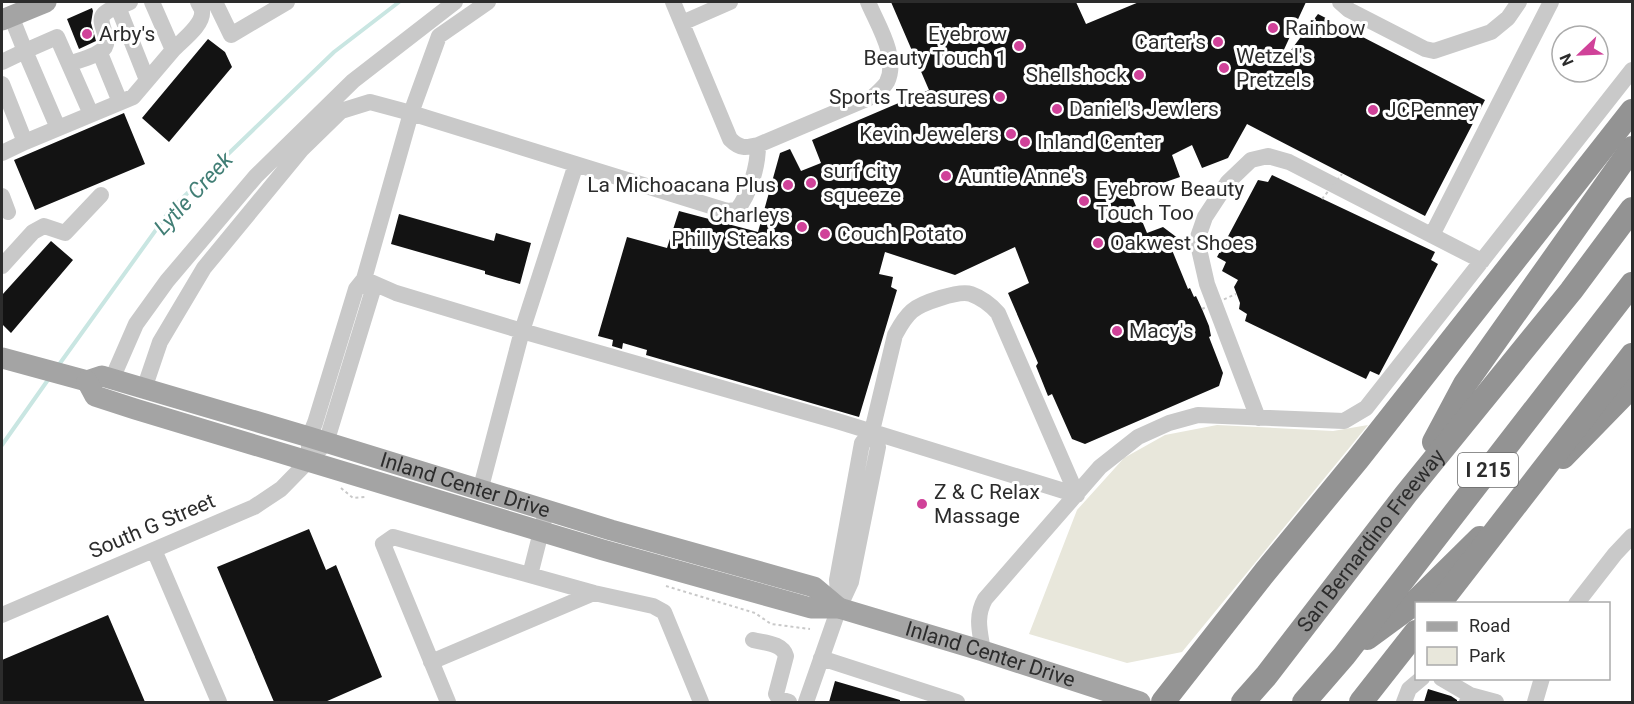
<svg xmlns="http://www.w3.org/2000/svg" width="1634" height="704" viewBox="0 0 1634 704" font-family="Roboto,sans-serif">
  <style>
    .green { fill: #e8e7db }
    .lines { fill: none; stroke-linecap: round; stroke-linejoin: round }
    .stream { stroke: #c9e6e2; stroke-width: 4 }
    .building { fill: #131313 }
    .path { stroke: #c9c9c9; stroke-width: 2; stroke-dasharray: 3 3; stroke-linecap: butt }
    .minor { stroke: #c9c9c9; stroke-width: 16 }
    .major { stroke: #a4a4a4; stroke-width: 21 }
    .highway { stroke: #939393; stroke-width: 24 }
    .path-bridge { stroke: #c9c9c9; stroke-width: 2; stroke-dasharray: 3 3; stroke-linecap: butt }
    .highway-bridge { stroke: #939393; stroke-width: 24 }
    .poi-dot { fill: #d04299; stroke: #fff; stroke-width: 2 }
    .labels { text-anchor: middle; stroke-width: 6; stroke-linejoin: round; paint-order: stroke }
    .shield { fill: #fff; stroke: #6b6b6b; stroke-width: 1.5 }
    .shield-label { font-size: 20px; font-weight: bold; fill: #2c2c2c }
    .poi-label { font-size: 21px; fill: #2c2c2c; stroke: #fff; text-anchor: start }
    .street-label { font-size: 21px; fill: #2c2c2c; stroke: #fff }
    .water-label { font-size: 22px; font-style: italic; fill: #417e75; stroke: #fff }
  </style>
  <rect width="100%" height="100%" fill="#fff"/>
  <path class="green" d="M1217 425 1333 431 1368 425 1182 652 1127 663 1029 634 1077 510 1124 458 1165 435Z"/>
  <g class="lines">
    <path class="stream" d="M58 366 171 209 334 52 399 2
      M2 445 50 377"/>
  </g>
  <path class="building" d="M891 2H1076L1086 24 1139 2H1306L1281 56 1285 58 1318 14 1485 100 1425 216 1247 124 1228 158 1202 168 1192 145 1172 155 1180 177 1131 194 1147 233 1163 227 1179 239 1172 250 1188 289 1190 288 1194 297 1196 296 1202 309 1209 326 1211 336 1209 337 1223 373 1219 386 1085 444 1072 439 1052 394 1048 396 1036 366 1038 363 1008 293 1029 283 1015 247 955 275 885 252 879 274 893 277 891 287 897 290 859 417 646 355 647 350 623 343 622 349 612 346 613 340 598 336 627 237 667 248 679 211 758 232 780 153 790 149 801 171 821 163 812 140 929 90Z
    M92 8 93 11 91 23 96 41 79 49 67 19Z
    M208 39 225 52 232 67 169 142 142 118Z
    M124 113 145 164 35 210 14 160Z
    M1272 175 1435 252 1431 260 1438 264 1379 375 1370 371 1366 379 1245 321 1247 314 1239 309 1240 303 1234 287 1238 280 1222 271 1226 262 1217 257 1258 180 1268 182Z
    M399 214 494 241 496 233 531 243 520 284 485 274V271L391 244Z
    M51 241 73 260 11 333 2 324V295Z
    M309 529 326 570 336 565 382 677 325 702H274L217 567Z
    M108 615 145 702H2V660Z
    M835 681 900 700V702H829Z
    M1428 689 1451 696 1457 700V702H1424Z"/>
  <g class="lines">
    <path class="path" d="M341 488 353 498 365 497
      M666 586 755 613 771 624 810 629"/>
    <path class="minor" d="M130 2 118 7 147 80
      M215 2 231 35 287 2
      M673 2 730 139C740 149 746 148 758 145L874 96C878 92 884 87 887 82 899 57 877 24 868 2
      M1340 2 1349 10 1425 49 1434 51 1491 32 1508 18 1519 2
      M682 23 730 2
      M173 50C181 41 204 25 202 11 202 8 199 5 198 2
      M102 58 120 102
      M2 62 25 51 11 16
      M69 64C79 60 99 56 105 47 111 37 96 22 104 14 107 11 114 8 118 7
      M2 84 25 142 133 97 173 50 152 2
      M58 128 25 51 57 37 91 114
      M2 153 25 142
      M2 196 8 212
      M1432 235 1551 2
      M2 266 33 232 44 226 65 233 101 195
      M364 279 396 293 522 331 576 164
      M112 379 136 324 167 281 256 176 353 81 455 2
      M144 389 160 342 204 268 302 149 341 111 370 102 411 113 439 36 488 2
      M1258 418 1207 284 1197 240 1205 217 1228 182 1251 160 1268 156 1289 162 1482 261
      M309 460V437L315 423 356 289 364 279 411 113 727 211 737 210C750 193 758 167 758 145
      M480 491 522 331 837 421 1077 495
      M154 550 219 702
      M530 575 544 520
      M1576 604 1615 554 1632 536
      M839 608 837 580 862 443 872 431 895 335C900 326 904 318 912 311 921 303 959 290 971 294 982 298 990 304 998 313L1077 495
      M2 615 254 507 281 489 326 443 372 293 364 279
      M753 640C765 643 782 643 786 656L776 694 779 699 789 702
      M983 651C980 632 975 617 985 599L1100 467 1138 437 1169 423 1198 415 1344 421 1366 408 1632 70
      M821 658 957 702
      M431 662 594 593
      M1441 678 1470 695
      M448 702 383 544 393 537 594 593 653 606 664 612 701 702
      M806 702 839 608 851 582 878 447 872 431
      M1404 702 1409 689 1422 678
      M1467 702 1470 695 1496 702
      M1535 702 1542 678"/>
    <g class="major">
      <path d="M2 20 46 2"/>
      <path id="s1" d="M2 358 87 381 102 376 309 437 611 530 814 587 839 608"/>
      <path id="s2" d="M87 381 95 396 135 409 603 550 811 608H839L983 651 1140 702"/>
    </g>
    <g class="highway">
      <path d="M1434 442 1465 384 1632 148"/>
      <path d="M1563 457 1632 386"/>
      <path d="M1367 638 1412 605 1480 538"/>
      <path d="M1163 702 1265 572 1358 459 1632 111"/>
      <path id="s3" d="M1243 702 1266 676 1406 494 1571 291 1632 209"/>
      <path d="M1304 702 1344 656 1632 284"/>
      <path d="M1361 702 1416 632"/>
    </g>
    <path class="path-bridge" d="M1322 199 1342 174
      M1202 309 1236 294"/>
    <path class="highway-bridge" d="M1439 604 1632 355"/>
  </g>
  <g class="poi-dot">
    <circle cx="1273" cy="28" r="6"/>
    <circle cx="87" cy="34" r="6"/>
    <circle cx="1218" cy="42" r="6"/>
    <circle cx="1019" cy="46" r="6"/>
    <circle cx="1224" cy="68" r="6"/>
    <circle cx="1139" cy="75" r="6"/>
    <circle cx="1000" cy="97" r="6"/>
    <circle cx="1057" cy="109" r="6"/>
    <circle cx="1373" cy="110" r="6"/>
    <circle cx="1011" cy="134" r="6"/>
    <circle cx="1025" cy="142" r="6"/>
    <circle cx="946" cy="176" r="6"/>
    <circle cx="811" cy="183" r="6"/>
    <circle cx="788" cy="185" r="6"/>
    <circle cx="1084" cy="201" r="6"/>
    <circle cx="802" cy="227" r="6"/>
    <circle cx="825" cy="234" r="6"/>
    <circle cx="1098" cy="243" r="6"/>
    <circle cx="1117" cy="331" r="6"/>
    <circle cx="922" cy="504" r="6"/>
  </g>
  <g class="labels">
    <rect class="shield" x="1458" y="453" width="60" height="34" rx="4.5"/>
    <g class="shield-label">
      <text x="1488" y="477">I 215</text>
    </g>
    <g class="poi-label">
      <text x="1285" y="35">Rainbow</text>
      <text x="99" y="41">Arby's</text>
      <text x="1007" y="41" text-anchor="end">Eyebrow<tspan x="1007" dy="24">Beauty Touch 1</tspan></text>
      <text x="1206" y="49" text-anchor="end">Carter's</text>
      <text x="1236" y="63">Wetzel's<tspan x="1236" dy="24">Pretzels</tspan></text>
      <text x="1127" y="82" text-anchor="end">Shellshock</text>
      <text x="988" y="104" text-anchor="end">Sports Treasures</text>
      <text x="1069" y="116">Daniel's Jewlers</text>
      <text x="1385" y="117">JCPenney</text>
      <text x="999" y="141" text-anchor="end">Kevin Jewelers</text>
      <text x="1037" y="149">Inland Center</text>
      <text x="823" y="178">surf city<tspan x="823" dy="24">squeeze</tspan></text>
      <text x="958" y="183">Auntie Anne's</text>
      <text x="776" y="192" text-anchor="end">La Michoacana Plus</text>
      <text x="1096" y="196">Eyebrow Beauty<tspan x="1096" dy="24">Touch Too</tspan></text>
      <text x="790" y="222" text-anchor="end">Charleys<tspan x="790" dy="24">Philly Steaks</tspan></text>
      <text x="837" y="241">Couch Potato</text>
      <text x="1110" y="250">Oakwest Shoes</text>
      <text x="1129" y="338">Macy's</text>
      <text x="934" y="499">Z &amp; C Relax<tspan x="934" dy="24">Massage</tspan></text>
    </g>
    <g class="street-label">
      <text dy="7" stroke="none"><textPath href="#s1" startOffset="483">Inland Center Drive</textPath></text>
      <text transform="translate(152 526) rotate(-23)" y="7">South G Street</text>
      <text dy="7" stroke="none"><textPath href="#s3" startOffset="206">San Bernardino Freeway</textPath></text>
      <text dy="7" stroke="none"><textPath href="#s2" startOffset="950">Inland Center Drive</textPath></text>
    </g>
    <g class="water-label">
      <text transform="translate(193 193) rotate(-47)" y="8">Lytle Creek</text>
    </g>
  </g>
  <rect width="1634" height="704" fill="none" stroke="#2c2c2c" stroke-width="6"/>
  <rect x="1415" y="602" width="195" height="78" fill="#ffffff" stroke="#ababab" stroke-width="1.5"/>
  <rect x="1427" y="622" width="30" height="9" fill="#a4a4a4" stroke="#ababab" stroke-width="1.5"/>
  <text x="1469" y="632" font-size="18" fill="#2c2c2c">Road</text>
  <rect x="1427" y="647" width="30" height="18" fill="#e8e7db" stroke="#ababab" stroke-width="1.5"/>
  <text x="1469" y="662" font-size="18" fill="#2c2c2c">Park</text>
  <g transform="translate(1580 54) rotate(247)"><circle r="28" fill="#ffffff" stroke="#ababab" stroke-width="1.5"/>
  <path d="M0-4.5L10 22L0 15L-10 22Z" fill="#d04299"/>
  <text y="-9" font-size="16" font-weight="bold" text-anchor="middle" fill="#2c2c2c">N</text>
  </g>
</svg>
